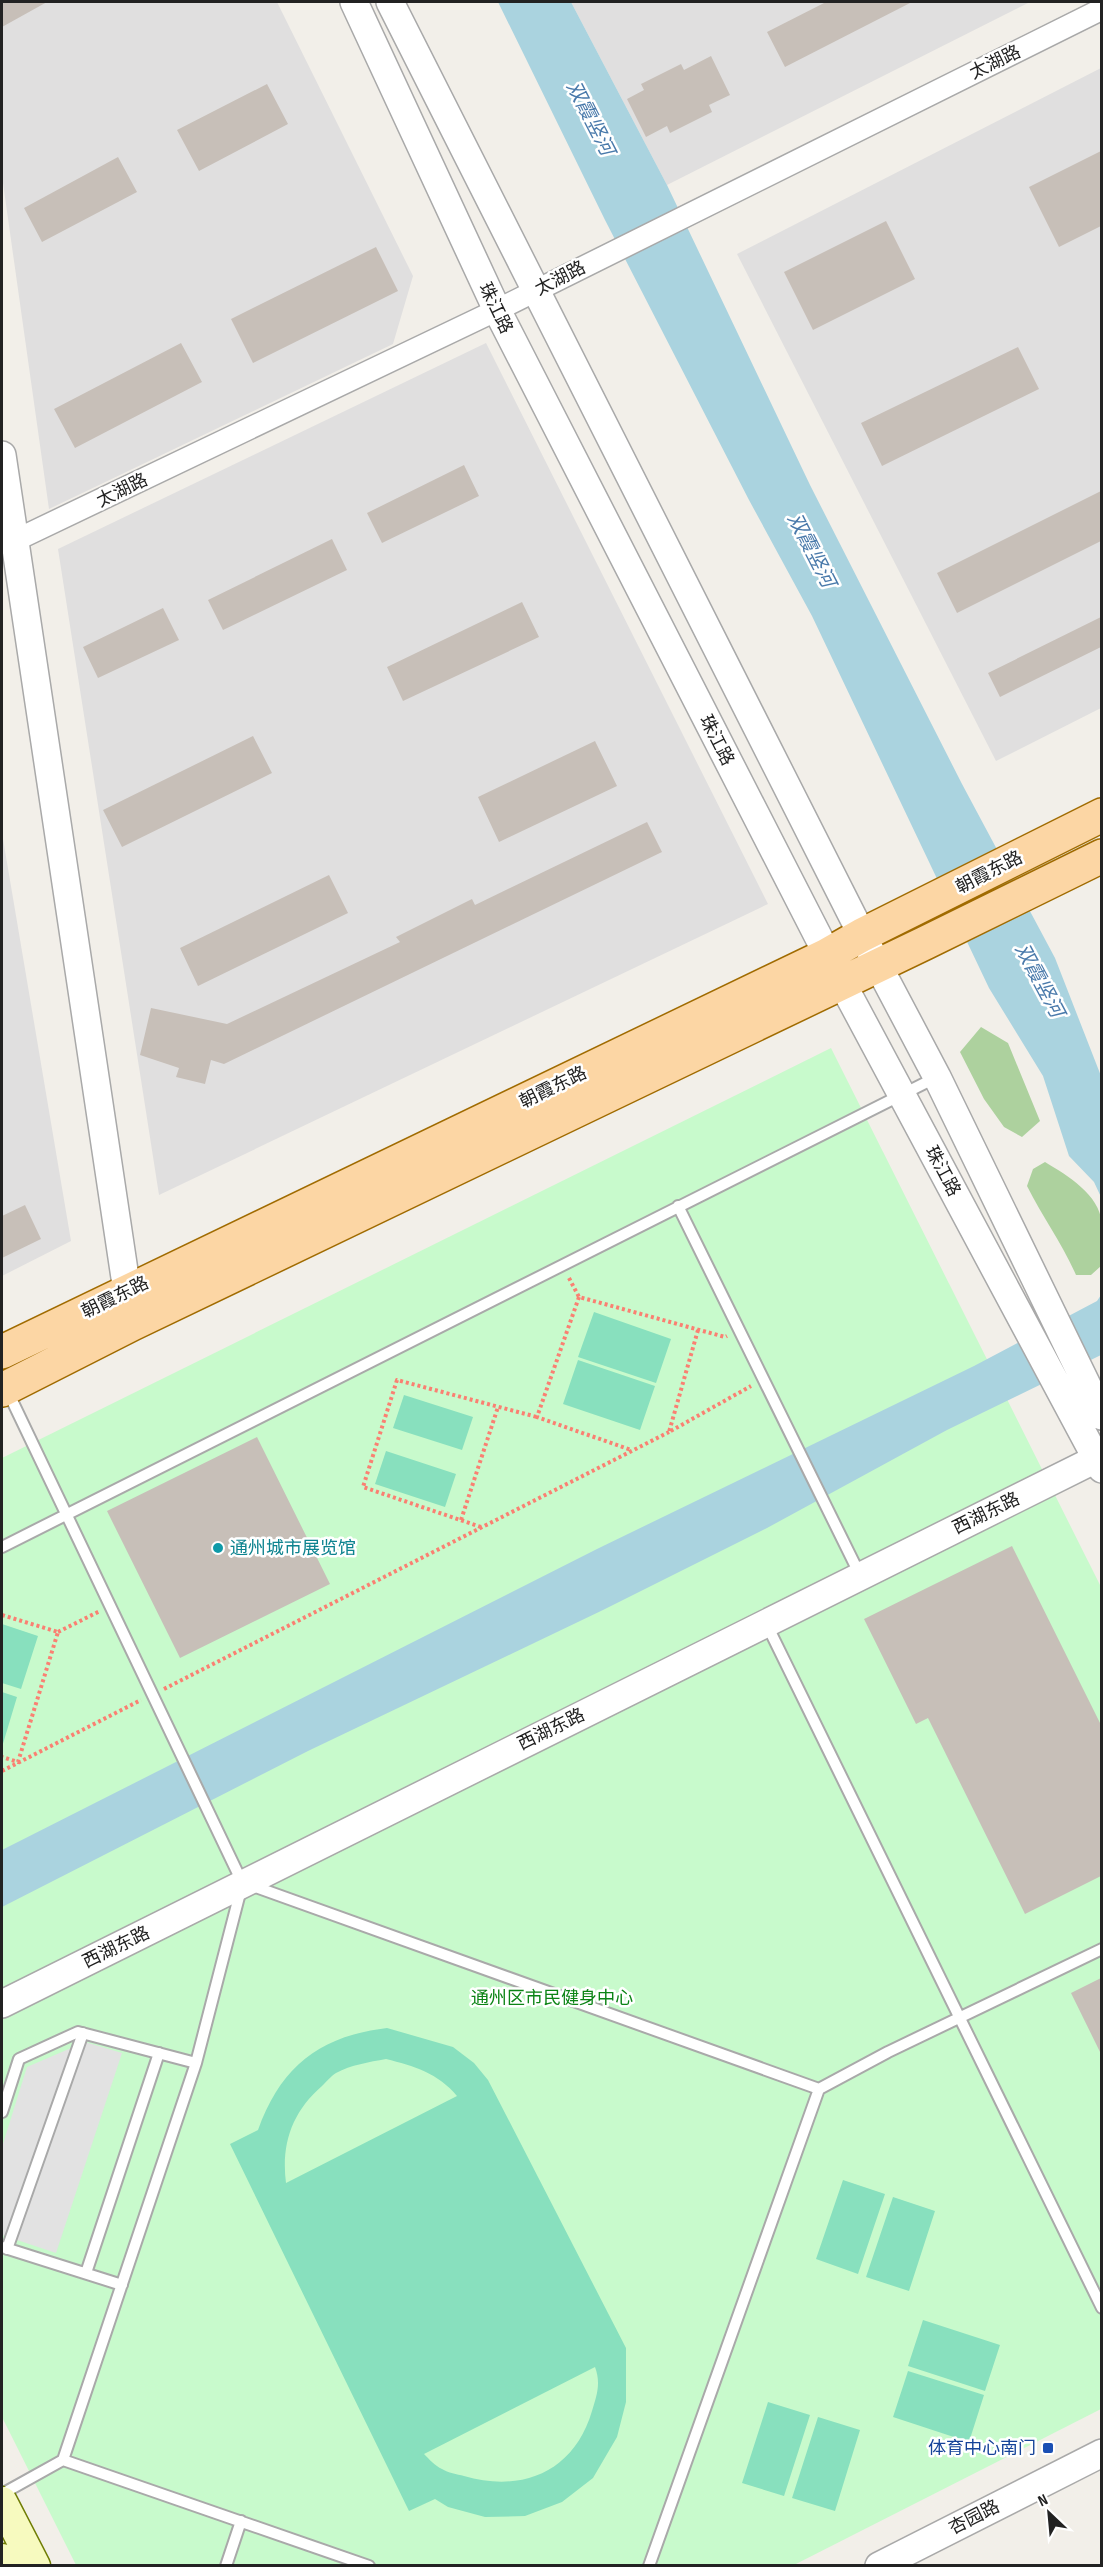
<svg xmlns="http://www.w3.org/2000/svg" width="1103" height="2567" viewBox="0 0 1103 2567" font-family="'Sofia Sans Condensed','Noto Sans SC',sans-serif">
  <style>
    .residential { fill: #e0dfdf }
    .forest { fill: #add19e }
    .park { fill: #c8facc }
    .pitch { fill: #88e0be; fill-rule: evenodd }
    .parking { fill: #e2e2e2 }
    .water { fill: #aad3df }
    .building { fill: #c7bfb8 }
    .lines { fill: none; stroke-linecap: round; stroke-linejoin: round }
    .service-casing { stroke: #a9a9a9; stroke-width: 14 }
    .minor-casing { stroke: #a9a9a9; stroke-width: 24 }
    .tertiary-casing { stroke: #a9a9a9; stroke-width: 30 }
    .secondary-casing { stroke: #707d05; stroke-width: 33 }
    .primary-casing { stroke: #a06b00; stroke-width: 36 }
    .path { stroke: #fa8072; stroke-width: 4; stroke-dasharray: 3 3; stroke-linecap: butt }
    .service { stroke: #fff; stroke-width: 10 }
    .minor { stroke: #fff; stroke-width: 21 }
    .tertiary { stroke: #fff; stroke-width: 27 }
    .secondary { stroke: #f7fabf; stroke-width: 30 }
    .primary { stroke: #fcd6a4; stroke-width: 33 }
    .culture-dot { fill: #0f9aa8; stroke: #fff; stroke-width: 2 }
    .transit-dot { fill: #1a4fb4; stroke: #fff; stroke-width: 2 }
    .labels { text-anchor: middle; stroke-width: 5; stroke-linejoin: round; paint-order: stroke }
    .street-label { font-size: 18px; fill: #222; stroke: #fff }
    .culture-label { font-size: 18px; fill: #0d838f; stroke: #fff; text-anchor: start }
    .park-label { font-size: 18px; fill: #0c8416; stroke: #fff }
    .transit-label { font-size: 18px; fill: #164399; stroke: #fff; text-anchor: end }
    .water-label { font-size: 20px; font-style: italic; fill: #4a7aab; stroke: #fff }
  </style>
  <rect width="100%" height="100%" fill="#f2efe9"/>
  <path class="residential" d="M2 2H277L413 276 393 344 49 509 2 176Z
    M571 2H1030L667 185Z
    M1101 68V708L996 761 737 254Z
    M486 343 768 904 159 1195 58 549Z
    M2 833 71 1241 2 1276Z"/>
  <path class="forest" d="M981 1027 1008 1043 1040 1121 1022 1137 1004 1127 984 1099 960 1052Z
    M1045 1162C1068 1176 1099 1194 1102 1223 1103 1237 1102 1252 1101 1266L1091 1275H1076C1062 1243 1042 1216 1027 1186L1033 1169Z"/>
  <path class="park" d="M831 1048 1101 1587V2409L792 2566 76 2565 2 2417V1458Z"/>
  <path class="pitch" d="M594 1312 671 1339 656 1383 578 1357Z
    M578 1360 655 1386 640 1430 563 1404Z
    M404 1395 473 1417 462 1450 393 1428Z
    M386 1451 456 1474 445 1507 375 1484Z
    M2 1624 38 1636 21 1689 2 1683Z
    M2 1692 17 1697 2 1747Z
    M387 2028 453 2047 474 2063 488 2080 626 2348V2402L617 2437 593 2478 562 2502 525 2516 485 2517 448 2507 435 2499 409 2511 230 2144 258 2130C281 2066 320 2036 387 2028ZM386 2059C414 2066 438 2073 457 2096L286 2183C281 2144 292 2112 322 2086 326 2082 331 2076 336 2073 351 2065 369 2062 386 2059ZM595 2367C601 2383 597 2395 592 2411 574 2472 522 2493 464 2476 457 2474 448 2473 442 2469 435 2466 429 2459 424 2454Z
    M843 2180 885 2194 858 2274 816 2259Z
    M893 2197 935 2211 909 2291 866 2277Z
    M923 2320 1000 2345 985 2391 908 2366Z
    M908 2371 984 2395 969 2442 893 2417Z
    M768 2402 810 2415 784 2496 742 2483Z
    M818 2417 860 2430 835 2511 792 2498Z"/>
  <path class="parking" d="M85 2042 122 2053 56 2253 2 2235V2147L27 2067Z"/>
  <path class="water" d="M498 2H571L667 185 810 485 962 784 1055 958 1101 1076V1197L1094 1182 1069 1156 1043 1076 989 988 812 616 749 500 605 220Z
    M1101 1295V1355L947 1430 767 1528 603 1610 308 1751 2 1907V1850L597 1549 974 1366 1097 1301Z"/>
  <path class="building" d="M2 2H47L2 27Z
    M826 2H912L785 67 767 32Z
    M711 56 730 95 709 105 712 112 670 133 667 126 646 137 627 99 644 90 641 84 681 64 684 70Z
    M267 84 288 124 199 171 177 130Z
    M1101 151V226L1059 247 1029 187Z
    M118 157 137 192 42 242 24 208Z
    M886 221 915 279 813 330 784 272Z
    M376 247 398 291 253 363 231 319Z
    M181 343 202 382 75 448 54 409Z
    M1018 347 1039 389 882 466 861 423Z
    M464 465 479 496 382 543 367 513Z
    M1101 491V541L957 613 937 573Z
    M332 539 347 570 223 630 208 600Z
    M522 602 539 637 403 701 387 667Z
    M163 608 179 640 98 678 83 647Z
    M1101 617V647L1000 697 988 673Z
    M253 736 272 773 122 847 103 810Z
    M595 741 617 786 499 842 478 797Z
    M647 822 662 852 224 1064 211 1060 205 1084 176 1077 179 1068 140 1055 151 1008 227 1024 400 942 396 937 472 899 475 905Z
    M329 875 348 913 198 986 180 948Z
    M25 1205 41 1239 2 1258V1216Z
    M257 1437 330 1584 180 1658 107 1511Z
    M1012 1546 1101 1725V1876L1025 1914 928 1718 916 1724 864 1619Z
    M1101 1978V2054L1071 1993Z"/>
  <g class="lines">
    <g class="service-casing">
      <path id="service" d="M678 1206 860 1575
        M7 1390 242 1882
        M2 1547 937 1077
        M766 1623 1102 2308
        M250 1885 819 2089 649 2566
        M819 2089 888 2052 1102 1949
        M2 2112 19 2059 78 2032 196 2063
        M2 2247 122 2285
        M7 2249 83 2033
        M86 2273 159 2053
        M63 2460 369 2566
        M2 2494 63 2460 196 2063 241 1889
        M226 2566 241 2521"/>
    </g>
    <g class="minor-casing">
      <path id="minor" d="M14 541 497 310 1102 9"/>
    </g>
    <g class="tertiary-casing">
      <path id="tertiary" d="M354 2 497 310 842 983 1102 1469
        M390 2 862 935 937 1077 1102 1416
        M2 455 130 1311
        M2 2004 1102 1456
        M879 2566 1102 2453"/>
    </g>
    <g class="secondary-casing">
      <path id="secondary" d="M2 2502 35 2566
        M2 2559 5 2566"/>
    </g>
    <g class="primary-casing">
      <path id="primary" d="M2 1352 827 955 862 935 1102 815
        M2 1390 132 1324 925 943 1102 856"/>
    </g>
    <path class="path" d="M569 1278 579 1297 725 1337 727 1336
      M579 1297 537 1417 631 1450
      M698 1330 669 1432 751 1386
      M461 1520 498 1407
      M481 1527 363 1487 397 1380 537 1417
      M2 1615 58 1632 18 1762 2 1757
      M58 1632 100 1611
      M164 1689 669 1432
      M2 1771 141 1700"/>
    <use href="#service" class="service"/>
    <use href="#minor" class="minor"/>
    <use href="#tertiary" class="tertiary"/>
    <use href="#secondary" class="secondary"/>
    <use href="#primary" class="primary"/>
  </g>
  <circle class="culture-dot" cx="218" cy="1548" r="6"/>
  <rect class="transit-dot" x="1042" y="2442" width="12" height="12" rx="3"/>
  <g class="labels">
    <g class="street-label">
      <text transform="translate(995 62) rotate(-26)" y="6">太湖路</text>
      <text transform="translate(560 278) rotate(-27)" y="6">太湖路</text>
      <text transform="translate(496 308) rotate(64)" y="6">珠江路</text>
      <text transform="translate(122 490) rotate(-26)" y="6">太湖路</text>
      <text transform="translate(717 740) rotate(63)" y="6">珠江路</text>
      <text transform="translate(989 872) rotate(-27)" y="6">朝霞东路</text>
      <text transform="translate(553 1087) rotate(-26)" y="6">朝霞东路</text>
      <text transform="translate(943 1171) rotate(62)" y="6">珠江路</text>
      <text transform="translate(115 1297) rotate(-26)" y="6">朝霞东路</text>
      <text transform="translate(986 1513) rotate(-26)" y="6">西湖东路</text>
      <text transform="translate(551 1729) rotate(-26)" y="6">西湖东路</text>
      <text transform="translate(116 1947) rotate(-26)" y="6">西湖东路</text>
      <text transform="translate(974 2517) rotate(-27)" y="6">杏园路</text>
    </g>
    <g class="culture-label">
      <text x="230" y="1554">通州城市展览馆</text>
    </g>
    <g class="park-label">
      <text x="552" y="2004">通州区市民健身中心</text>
    </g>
    <g class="transit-label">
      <text x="1036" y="2454">体育中心南门</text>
    </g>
    <g class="water-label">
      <text transform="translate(591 118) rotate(63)" y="7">双霞竖河</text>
      <text transform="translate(812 550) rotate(63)" y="7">双霞竖河</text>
      <text transform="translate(1040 980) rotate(62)" y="7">双霞竖河</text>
    </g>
  </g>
  <rect width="1103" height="2567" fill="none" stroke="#222222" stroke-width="6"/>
  <g transform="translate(1049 2513) rotate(334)" stroke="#ffffff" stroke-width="4.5" paint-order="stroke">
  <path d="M0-4.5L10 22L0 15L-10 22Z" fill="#222222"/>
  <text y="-9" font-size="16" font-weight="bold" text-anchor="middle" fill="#222222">N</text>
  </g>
</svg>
